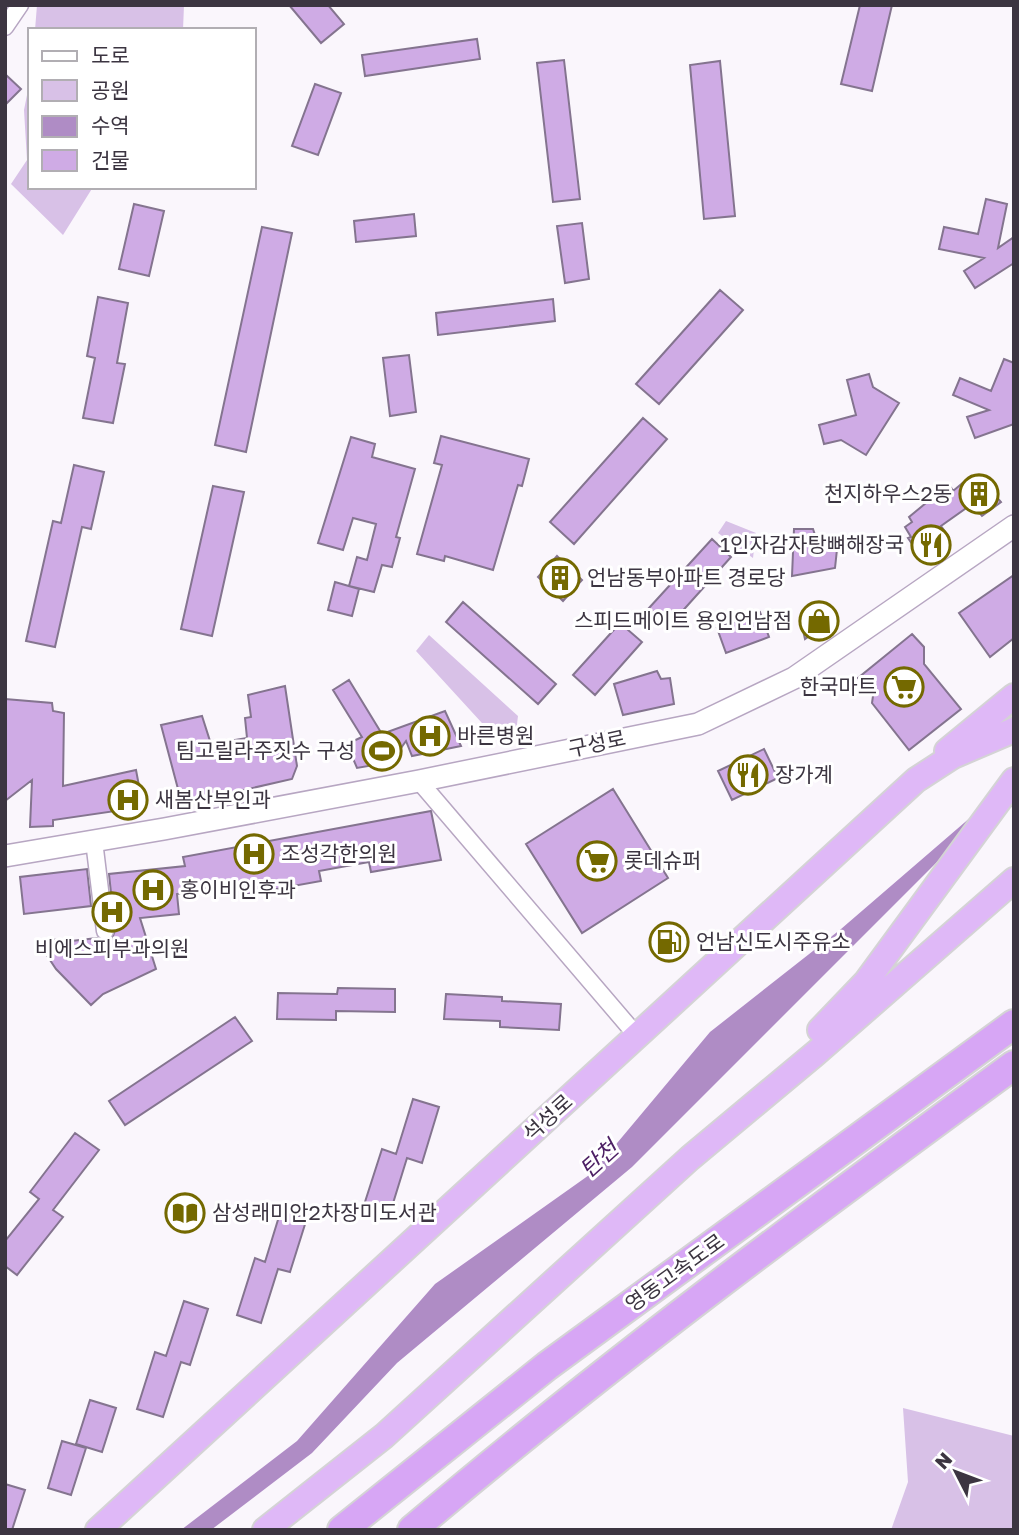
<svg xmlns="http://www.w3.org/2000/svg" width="1019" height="1535" viewBox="0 0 1019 1535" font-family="'Golos Text','Noto Sans KR',sans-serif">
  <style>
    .green { fill: #d8c1e7 }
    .water { fill: #af8cc5 }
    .building { fill: #cfabe5; stroke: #84748f; stroke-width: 2 }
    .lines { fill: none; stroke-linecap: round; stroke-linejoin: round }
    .minor-casing { stroke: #b7a6c2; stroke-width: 19 }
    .secondary-casing { stroke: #b7a6c2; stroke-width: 24 }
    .trunk-casing { stroke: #d4d3d5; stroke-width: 28 }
    .motorway-casing { stroke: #d4d3d5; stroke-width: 32 }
    .minor { stroke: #fff; stroke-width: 16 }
    .secondary { stroke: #fff; stroke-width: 21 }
    .trunk { stroke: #dfb8f7; stroke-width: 24 }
    .motorway { stroke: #d7a6f5; stroke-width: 28 }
    .labels { text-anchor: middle; stroke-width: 6; stroke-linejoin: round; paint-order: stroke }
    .poi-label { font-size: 21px; fill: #3c3541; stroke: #fff; text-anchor: start }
    .street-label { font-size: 21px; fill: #3c3541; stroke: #fff }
    .water-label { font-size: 23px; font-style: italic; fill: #4d2064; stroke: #fff }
  </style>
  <rect width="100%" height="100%" fill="#faf6fc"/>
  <path class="green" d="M37 5H184L183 30H35Z
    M30 80V187H93L63 235 11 184 27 160 24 110Z
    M726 521 756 533 753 558 718 533Z
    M429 635 518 716 516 732 507 737 492 734 416 651Z
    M903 1408 1014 1436V1530H891L908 1482Z"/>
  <path class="water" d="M986 804 1014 806 976 823 632 1167 397 1363 312 1453 211 1530H181L297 1441 435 1284 592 1173 710 1032 841 929Z"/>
  <path class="building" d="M289 5H328L344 24 321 43Z
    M860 5H892L872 91 841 84Z
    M477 39 480 59 365 76 362 55Z
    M564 60 580 199 553 202 537 63Z
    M720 61 735 216 704 219 690 65Z
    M5 74 21 89 5 105Z
    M315 84 341 93 318 155 292 146Z
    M986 199 1007 204 998 248 1014 237V263L975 288 964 271 984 258 939 249 944 227 978 234Z
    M134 204 164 211 149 276 119 269Z
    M414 214 416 236 356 242 354 221Z
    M582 223 589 279 565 283 557 226Z
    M262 227 292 233 246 452 215 445Z
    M720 290 743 310 659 404 636 384Z
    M98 297 128 303 117 363 125 364 113 423 83 418 95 358 87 356Z
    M553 299 555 321 438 335 436 313Z
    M409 355 416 412 390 416 383 358Z
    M1004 359 1014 363V424L975 438 967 417 989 410 953 395 960 378 991 391Z
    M869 374 873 387 899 403 866 455 841 440 824 444 819 425 856 415 847 380Z
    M643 418 667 439 574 544 550 522Z
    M441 436 529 459 522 486 518 485 493 570 445 556 444 561 417 554 442 465 434 463Z
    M351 437 375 444 372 457 415 469 396 537 400 538 392 567 382 565 374 592 349 586 357 557 367 560 376 524 353 518 343 550 318 543Z
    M74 465 104 472 91 529 82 527 55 647 26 641 53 521 61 523Z
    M971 476 976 483 981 479 1001 502 982 516 972 504 941 526 949 537 921 557 908 538 911 537 905 527 912 522 909 517 949 484 953 491Z
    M213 486 244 492 212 636 181 629Z
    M794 529H813L817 541 838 540 835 568 792 576Z
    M712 539 731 557 669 626 649 608Z
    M557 556 582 580 563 601 538 577Z
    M1014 575V638L990 657 959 613Z
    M335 582 359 589 352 616 328 610Z
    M463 602 556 684 538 704 446 622Z
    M822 604 830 621 805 639 802 626 808 621 806 613Z
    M760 612 769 637 726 653 717 628Z
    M620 623 642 642 595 695 573 675Z
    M912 634 924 647V664L961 709 909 750 872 703 873 696 858 678Z
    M657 671 661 679 670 678 674 704 623 715 614 684Z
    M349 680 382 734 445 711 461 746 412 756 406 741 391 762 357 768 347 744 362 737 333 690Z
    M285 686 297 766 292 779 182 804 161 725 202 716 211 744 247 738 245 718 251 717 248 695Z
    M5 699 52 703 53 711 64 713 63 786 136 770 143 807 53 820V826L30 827 32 780 5 801Z
    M764 749 778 778 732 800 718 771Z
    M613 789 668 878 582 933 526 844Z
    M431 811 441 860 371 872 369 862 319 871 321 881 243 895 241 882 177 894 179 914 140 918 156 969 103 994 91 1005 56 969 42 948 47 939 71 941 97 938 106 941 112 939 115 930 109 874 185 866 183 857Z
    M87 869 91 906 24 914 20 877Z
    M338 988 395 989V1012L336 1011V1020L277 1019 278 993 337 994Z
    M446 994 502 997V1001L561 1004 559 1030 500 1027V1021L444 1019Z
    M235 1017 252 1041 125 1125 109 1101Z
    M413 1099 439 1107 422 1163 407 1158 390 1213 364 1205 382 1149 396 1154Z
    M75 1133 99 1150 53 1210 63 1217 17 1275 5 1266V1241L39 1199 30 1192Z
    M281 1210 307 1218 290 1272 278 1269 261 1323 237 1315 255 1258 265 1262Z
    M184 1301 208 1309 190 1365 181 1362 163 1417 137 1409 155 1352 166 1356Z
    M90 1400 116 1408 102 1452 76 1444Z
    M62 1441 86 1448 71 1495 48 1488Z
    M5 1484 25 1490 12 1530H5Z"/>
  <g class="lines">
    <g class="minor-casing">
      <path id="minor" d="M5 27 20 5
        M419 781 637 1036
        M94 841 105 931"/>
    </g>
    <g class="secondary-casing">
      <path id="secondary" d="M5 856 164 829 419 781 698 724 794 678 1014 526"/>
    </g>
    <g class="trunk-casing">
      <path id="trunk" d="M947 751 1014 696
        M820 1030 866 982 1014 780
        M98 1530 916 780 953 756 1014 730
        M265 1530 384 1436 690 1158 816 1053 1014 880"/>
    </g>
    <g class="motorway-casing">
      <path id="motorway" d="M342 1530 547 1366 1014 1024
        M412 1530C605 1366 809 1215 1014 1065"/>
    </g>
    <use href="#minor" class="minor"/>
    <use href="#secondary" class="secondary"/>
    <use href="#trunk" class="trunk"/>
    <use href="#motorway" class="motorway"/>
  </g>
  <defs>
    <g id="building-ring" transform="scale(2.0125)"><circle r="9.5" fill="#fff" stroke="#746900" stroke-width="1.5"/><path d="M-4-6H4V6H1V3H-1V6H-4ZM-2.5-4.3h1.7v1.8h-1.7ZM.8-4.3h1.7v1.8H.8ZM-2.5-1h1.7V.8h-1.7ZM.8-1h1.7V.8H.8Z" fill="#746900"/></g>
    <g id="restaurant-ring" transform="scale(2.0125)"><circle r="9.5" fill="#fff" stroke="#746900" stroke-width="1.5"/><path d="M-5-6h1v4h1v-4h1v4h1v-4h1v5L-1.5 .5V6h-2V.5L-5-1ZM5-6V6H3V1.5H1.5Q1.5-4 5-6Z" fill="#746900"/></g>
    <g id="shop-ring" transform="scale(2.0125)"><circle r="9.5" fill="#fff" stroke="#746900" stroke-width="1.5"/><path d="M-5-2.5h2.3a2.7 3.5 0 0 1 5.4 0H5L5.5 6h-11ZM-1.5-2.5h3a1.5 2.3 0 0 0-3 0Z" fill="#746900"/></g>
    <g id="supermarket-ring" transform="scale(2.0125)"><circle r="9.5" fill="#fff" stroke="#746900" stroke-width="1.5"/><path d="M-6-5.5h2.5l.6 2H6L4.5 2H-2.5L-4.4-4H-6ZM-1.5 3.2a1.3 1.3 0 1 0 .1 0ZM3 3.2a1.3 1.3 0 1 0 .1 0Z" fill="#746900"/></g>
    <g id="hospital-ring" transform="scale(2.0125)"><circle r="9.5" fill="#fff" stroke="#746900" stroke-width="1.5"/><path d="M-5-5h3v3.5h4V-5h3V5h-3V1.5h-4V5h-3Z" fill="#746900"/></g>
    <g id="stadium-ring" transform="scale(2.0125)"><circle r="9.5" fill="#fff" stroke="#746900" stroke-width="1.5"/><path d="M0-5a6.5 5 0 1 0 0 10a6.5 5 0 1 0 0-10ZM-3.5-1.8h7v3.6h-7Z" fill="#746900"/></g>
    <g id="fuel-ring" transform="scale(2.0125)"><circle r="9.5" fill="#fff" stroke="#746900" stroke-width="1.5"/><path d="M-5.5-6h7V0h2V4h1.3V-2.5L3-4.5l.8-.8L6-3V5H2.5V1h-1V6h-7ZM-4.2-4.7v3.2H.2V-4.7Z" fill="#746900"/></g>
    <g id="library-ring" transform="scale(2.0125)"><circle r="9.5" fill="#fff" stroke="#746900" stroke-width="1.5"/><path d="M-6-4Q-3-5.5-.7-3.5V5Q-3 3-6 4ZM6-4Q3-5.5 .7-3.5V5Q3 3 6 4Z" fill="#746900"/></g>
  </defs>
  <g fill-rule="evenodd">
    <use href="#building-ring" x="979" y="494"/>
    <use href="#restaurant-ring" x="931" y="545"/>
    <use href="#building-ring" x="560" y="578"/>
    <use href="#shop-ring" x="819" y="621"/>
    <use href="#supermarket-ring" x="904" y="687"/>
    <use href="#hospital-ring" x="430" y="736"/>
    <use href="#stadium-ring" x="382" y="751"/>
    <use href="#restaurant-ring" x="748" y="775"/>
    <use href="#hospital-ring" x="128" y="800"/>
    <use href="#hospital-ring" x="254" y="854"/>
    <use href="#supermarket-ring" x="597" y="861"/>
    <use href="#hospital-ring" x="153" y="890"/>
    <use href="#hospital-ring" x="112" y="912"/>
    <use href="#fuel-ring" x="669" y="942"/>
    <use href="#library-ring" x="185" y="1213"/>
  </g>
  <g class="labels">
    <g class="poi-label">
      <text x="952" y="501" text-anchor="end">천지하우스2동</text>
      <text x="904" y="552" text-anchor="end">1인자감자탕뼈해장국</text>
      <text x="587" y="585">언남동부아파트 경로당</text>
      <text x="792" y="628" text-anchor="end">스피드메이트 용인언남점</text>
      <text x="877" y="694" text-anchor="end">한국마트</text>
      <text x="457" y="743">바른병원</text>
      <text x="355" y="758" text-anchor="end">팀고릴라주짓수 구성</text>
      <text x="775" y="782">장가계</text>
      <text x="155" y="807">새봄산부인과</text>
      <text x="281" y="861">조성각한의원</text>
      <text x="624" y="868">롯데슈퍼</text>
      <text x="180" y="897">홍이비인후과</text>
      <text x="696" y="949">언남신도시주유소</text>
      <text x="112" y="956" text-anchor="middle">비에스피부과의원</text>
      <text x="212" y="1220">삼성래미안2차장미도서관</text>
    </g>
    <g class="street-label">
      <text transform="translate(597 744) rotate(-12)" y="7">구성로</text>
      <text transform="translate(548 1118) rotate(-42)" y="7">석성로</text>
      <text transform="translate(675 1273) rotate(-36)" y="7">영동고속도로</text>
    </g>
    <g class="water-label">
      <text transform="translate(599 1159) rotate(-42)" y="8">탄천</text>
    </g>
  </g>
  <rect width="1019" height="1535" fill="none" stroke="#3c3541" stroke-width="14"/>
  <rect x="28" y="28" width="228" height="161" fill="#ffffff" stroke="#b1aeb3" stroke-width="2"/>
  <rect x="42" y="51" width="35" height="10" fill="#ffffff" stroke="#b1aeb3" stroke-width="2"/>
  <text x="91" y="63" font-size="21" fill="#3c3541">도로</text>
  <rect x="42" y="80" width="35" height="21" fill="#d8c1e7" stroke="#b1aeb3" stroke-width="2"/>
  <text x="91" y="98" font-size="21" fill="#3c3541">공원</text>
  <rect x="42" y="116" width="35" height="21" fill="#af8cc5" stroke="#b1aeb3" stroke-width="2"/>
  <text x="91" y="133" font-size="21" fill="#3c3541">수역</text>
  <rect x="42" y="150" width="35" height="21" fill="#cfabe5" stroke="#b1aeb3" stroke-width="2"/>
  <text x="91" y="168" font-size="21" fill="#3c3541">건물</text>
  <g transform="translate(956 1472) rotate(312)" stroke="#ffffff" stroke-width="5" paint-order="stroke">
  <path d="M0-5L12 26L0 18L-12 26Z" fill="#3c3541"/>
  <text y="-10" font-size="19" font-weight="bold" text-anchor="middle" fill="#3c3541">N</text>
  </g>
</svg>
